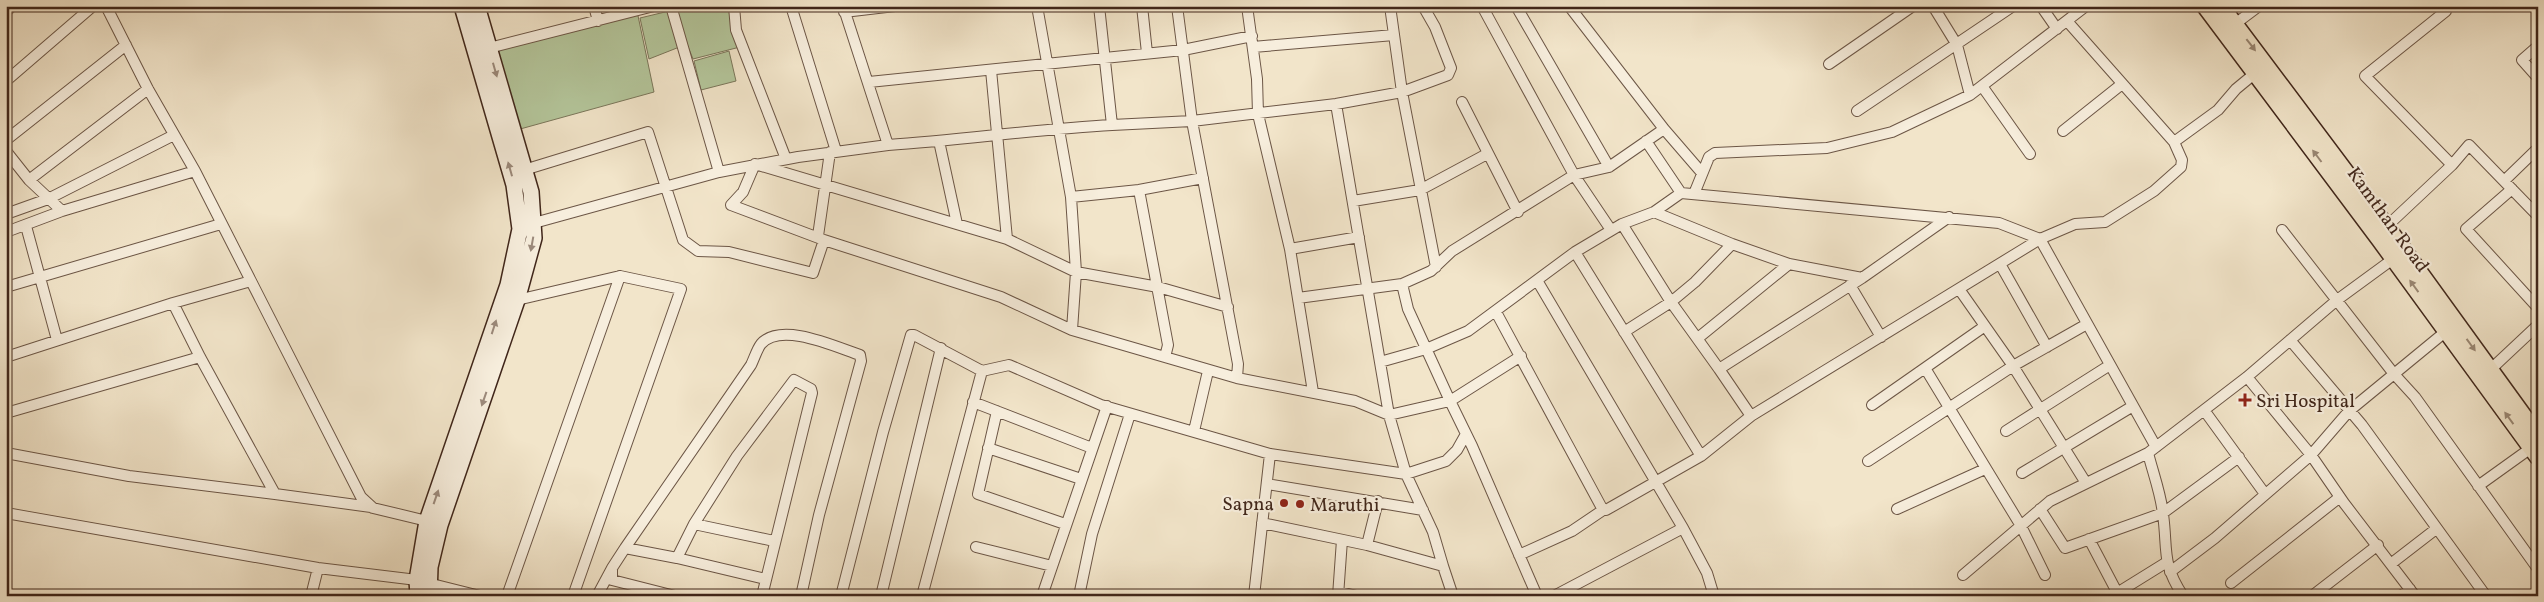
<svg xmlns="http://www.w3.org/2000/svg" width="2544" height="602" viewBox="0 0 2544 602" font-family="Vollkorn,serif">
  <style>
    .green { fill: #b4c69b; stroke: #7a765a }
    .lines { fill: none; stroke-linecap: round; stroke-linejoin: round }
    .street-casing { stroke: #6c5646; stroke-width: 12 }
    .secondary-casing { stroke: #40261a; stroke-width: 18 }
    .primary-casing { stroke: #40261a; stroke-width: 19 }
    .street { stroke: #f7eedd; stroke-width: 10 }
    .secondary { stroke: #f7eedd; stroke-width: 15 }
    .primary { stroke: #f2e5ca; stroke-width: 16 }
    .oneway { fill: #998672 }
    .oneway2 { fill: #9c8a7c }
    .poi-dot { fill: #8f2418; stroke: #f7eedd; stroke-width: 2 }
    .labels { text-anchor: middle; stroke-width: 4.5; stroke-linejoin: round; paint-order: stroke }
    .street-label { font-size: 19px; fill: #40261a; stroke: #f7eedd }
    .poi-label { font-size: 19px; fill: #40261a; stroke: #f7eedd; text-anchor: start }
  </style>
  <rect width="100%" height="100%" fill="#f2e5ca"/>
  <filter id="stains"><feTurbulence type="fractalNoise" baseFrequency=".004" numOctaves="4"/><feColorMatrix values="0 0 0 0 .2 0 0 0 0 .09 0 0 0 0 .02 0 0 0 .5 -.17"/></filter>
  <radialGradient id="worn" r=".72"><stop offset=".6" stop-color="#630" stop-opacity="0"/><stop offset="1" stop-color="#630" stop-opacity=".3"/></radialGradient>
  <path class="green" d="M690 6H727L740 47 693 59 687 44 649 59 640 18Z
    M637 11 654 92 513 131 489 48Z
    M729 51 736 81 701 90 694 61Z"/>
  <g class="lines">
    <g class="street-casing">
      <path id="street" d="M106 6 148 89 195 171 361 497 373 508 427 521
        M594 6 598 21
        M671 6 719 172
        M734 6 736 30 786 159
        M791 6 836 151
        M843 6 888 145C963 140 1037 129 1112 125L1099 6
        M1037 6 1071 197 1076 272 1072 330
        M1142 6 1147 53
        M1177 6 1192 121 1238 364 1237 378 1355 401 1389 415 1450 401 1408 309 1402 284
        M1247 6 1257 79 1258 114 1290 249 1313 392
        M1390 6 1402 92 1436 267
        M1482 6 1574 175 1611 230
        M1569 6 1664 129 1609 167
        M1933 6 1957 45 1970 95
        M2041 6 2057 29
        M6 12 12 6
        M844 12 895 6
        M2235 24 2259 6
        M2538 46 2522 60 2538 78
        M1253 47 1394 35
        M489 48 654 6
        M1829 64 1913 6
        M991 70 1007 239
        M6 81 93 6
        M869 82 1183 50 1252 36
        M1982 86 2030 154
        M1462 102 1518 212
        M1336 104 1389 415 1406 474 1433 532 1443 566
        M1857 111 2013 6
        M1112 125 1192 121 1336 104 1402 92 1448 75 1451 68 1435 27 1423 6
        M1664 129 1702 173
        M2063 131 2122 84
        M6 140 126 45
        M939 141 957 224
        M2174 142 2218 110 2236 89 2259 70
        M6 151 29 180 62 211
        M2452 165 2469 145 2538 216
        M524 170 648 132 683 240 698 251 729 252 813 273 824 240
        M29 180 148 89
        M2504 181 2538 148
        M2512 189 2466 229 2538 308
        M1139 190 1168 345 1165 357
        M1681 193 1999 223 2040 239 2075 224 2105 222 2154 191 2181 167 2182 160 2174 142 2067 21
        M1694 194 1709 157 1715 153 1827 148 1892 132 1970 95 2086 6
        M1071 197 1139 190 1203 178
        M1353 201 1420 190 1487 154
        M1654 212 1732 244 1789 264 1862 278 1719 369 1751 416
        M6 214 48 199 174 135
        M534 223 719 172 798 157 888 145
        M1622 224 1671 302 1719 369
        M26 226 57 340
        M2386 227 2452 165 2365 76 2446 11
        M2282 230 2394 374 2415 397 2538 569
        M6 232 62 211 195 171
        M818 236 830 152
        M1290 249 1359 237
        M1575 252 1701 456
        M2000 264 2047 347
        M1862 278 1949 217
        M1538 282 1683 528 1707 573 1714 596
        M1850 285 1881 337
        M6 287 221 224
        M1959 289 2013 366 2086 483
        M1298 298 1402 284 1431 271 1452 251 1574 175 1609 167 1516 6
        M517 300 620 276
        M1228 307 1158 287 1076 272 1007 239 755 164 743 192 731 205 824 240 1001 297 1072 330 1237 378
        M1496 312 1603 510
        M1624 332 1671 302 1695 282 1732 244
        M1698 338 1789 264
        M2290 340 2362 425 2486 596
        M1521 356 1450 401 1472 446 1537 596
        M6 357 173 303 251 281
        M1380 362 1426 349 1468 331 1575 252 1622 224 1654 212 1681 193 1646 141
        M1925 368 2021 526 2045 575
        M2490 370 2538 325
        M2247 377 2311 455 2344 503 2415 596
        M973 402 1092 448
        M1872 405 1985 326
        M2204 410 2265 494
        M997 411 978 494 1065 524
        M6 413 200 357
        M1194 431 1208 371
        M2006 431 2110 365
        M988 448 1081 479
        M6 453 129 476 275 494 200 357 173 303
        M2148 453C2153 473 2161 494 2163 514 2168 551 2161 562 2183 596
        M1868 461 2013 366 2087 324
        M2022 473 2133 406
        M1267 484 1423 510
        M2478 486 2531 448
        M275 494 371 507
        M1897 509 1985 469
        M2040 509 2065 548 2163 513 2239 457
        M6 513 318 568 417 580
        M1262 523 1367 545 1443 566 1453 596
        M694 524 774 541
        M2089 539 2119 596
        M1367 545 1378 501
        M976 547 1052 566
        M625 548 677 558 694 524 737 456 794 380 811 389 812 393 762 596
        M1519 555 1572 531 1603 510H1606L1701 456 1751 416 2040 239 2156 447
        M677 558 765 579
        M2392 563 2436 529
        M2170 572 2215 538 2311 455 2349 411 2450 328
        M1963 575 2050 501 2148 453 2247 377 2337 300 2393 259
        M428 583 480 596
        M2231 583 2340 497
        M1339 592 1357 596
        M2117 593 2167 562
        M311 596 318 568
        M507 596 620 276 681 289 573 596
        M597 596 612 568
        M675 596 612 580V568L625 548 751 365C754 359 757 349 761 344 781 321 836 347 860 355L861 361 819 515 801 596
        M841 596 883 432 911 335H914L982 371 1009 365 1101 405 1270 454 1406 474 1446 461 1457 450 1466 434
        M881 596 941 348
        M922 596 982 371
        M1042 596 1107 406
        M1079 596 1092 534 1130 414
        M1254 596 1270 454
        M1338 596 1342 540
        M1554 596 1683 528
        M2312 596 2378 545
        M2401 596 2410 589"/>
    </g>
    <g class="secondary-casing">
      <path id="secondary" d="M418 596 417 580 427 521 508 285 520 229 514 185 462 6
        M429 596 430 567 440 525 517 300 534 238 531 192 477 6"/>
    </g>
    <g class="primary-casing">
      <path id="primary" d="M2205 6 2380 240 2538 457
        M2221 6 2386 226 2538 436"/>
    </g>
    <use href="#street" class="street"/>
    <use href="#secondary" class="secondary"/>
    <use href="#primary" class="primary"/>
  </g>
  <defs><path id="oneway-solid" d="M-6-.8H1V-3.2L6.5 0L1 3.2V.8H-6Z" transform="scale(1.25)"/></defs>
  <g class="oneway">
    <use href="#oneway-solid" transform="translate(2251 45) rotate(52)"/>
    <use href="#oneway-solid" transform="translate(2317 156) rotate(-127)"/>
    <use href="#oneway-solid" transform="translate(2414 286) rotate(-126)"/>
    <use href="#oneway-solid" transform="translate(2471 345) rotate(54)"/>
    <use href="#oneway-solid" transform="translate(2509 418) rotate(-126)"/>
  </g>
  <g class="oneway2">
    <use href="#oneway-solid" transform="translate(495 70) rotate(74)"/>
    <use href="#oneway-solid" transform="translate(510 169) rotate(-106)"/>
    <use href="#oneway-solid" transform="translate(532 244) rotate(100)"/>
    <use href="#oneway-solid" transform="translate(494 327) rotate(-72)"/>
    <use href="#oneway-solid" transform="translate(484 399) rotate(109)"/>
    <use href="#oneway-solid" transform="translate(436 497) rotate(-71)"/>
  </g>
  <g class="poi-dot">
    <path d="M2242.5 392.5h5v5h5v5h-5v5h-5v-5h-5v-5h5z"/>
    <circle cx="1284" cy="503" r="5"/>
    <circle cx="1300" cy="504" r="5"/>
  </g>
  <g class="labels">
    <g class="street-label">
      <text transform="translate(2389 219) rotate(54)" y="7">Kamthan Road</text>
    </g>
    <g class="poi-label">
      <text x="2256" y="407">Sri Hospital</text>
      <text x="1274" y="510" text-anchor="end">Sapna</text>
      <text x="1310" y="511">Maruthi</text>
    </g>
  </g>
  <rect width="2544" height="602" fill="none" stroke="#f2e5ca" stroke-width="25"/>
  <rect x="8" y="8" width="2529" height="587" fill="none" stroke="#40261a" stroke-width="2.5"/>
  <rect x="12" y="12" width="2519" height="577" fill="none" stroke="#40261a"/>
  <rect width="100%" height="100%" filter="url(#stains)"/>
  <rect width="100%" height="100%" fill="url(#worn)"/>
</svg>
